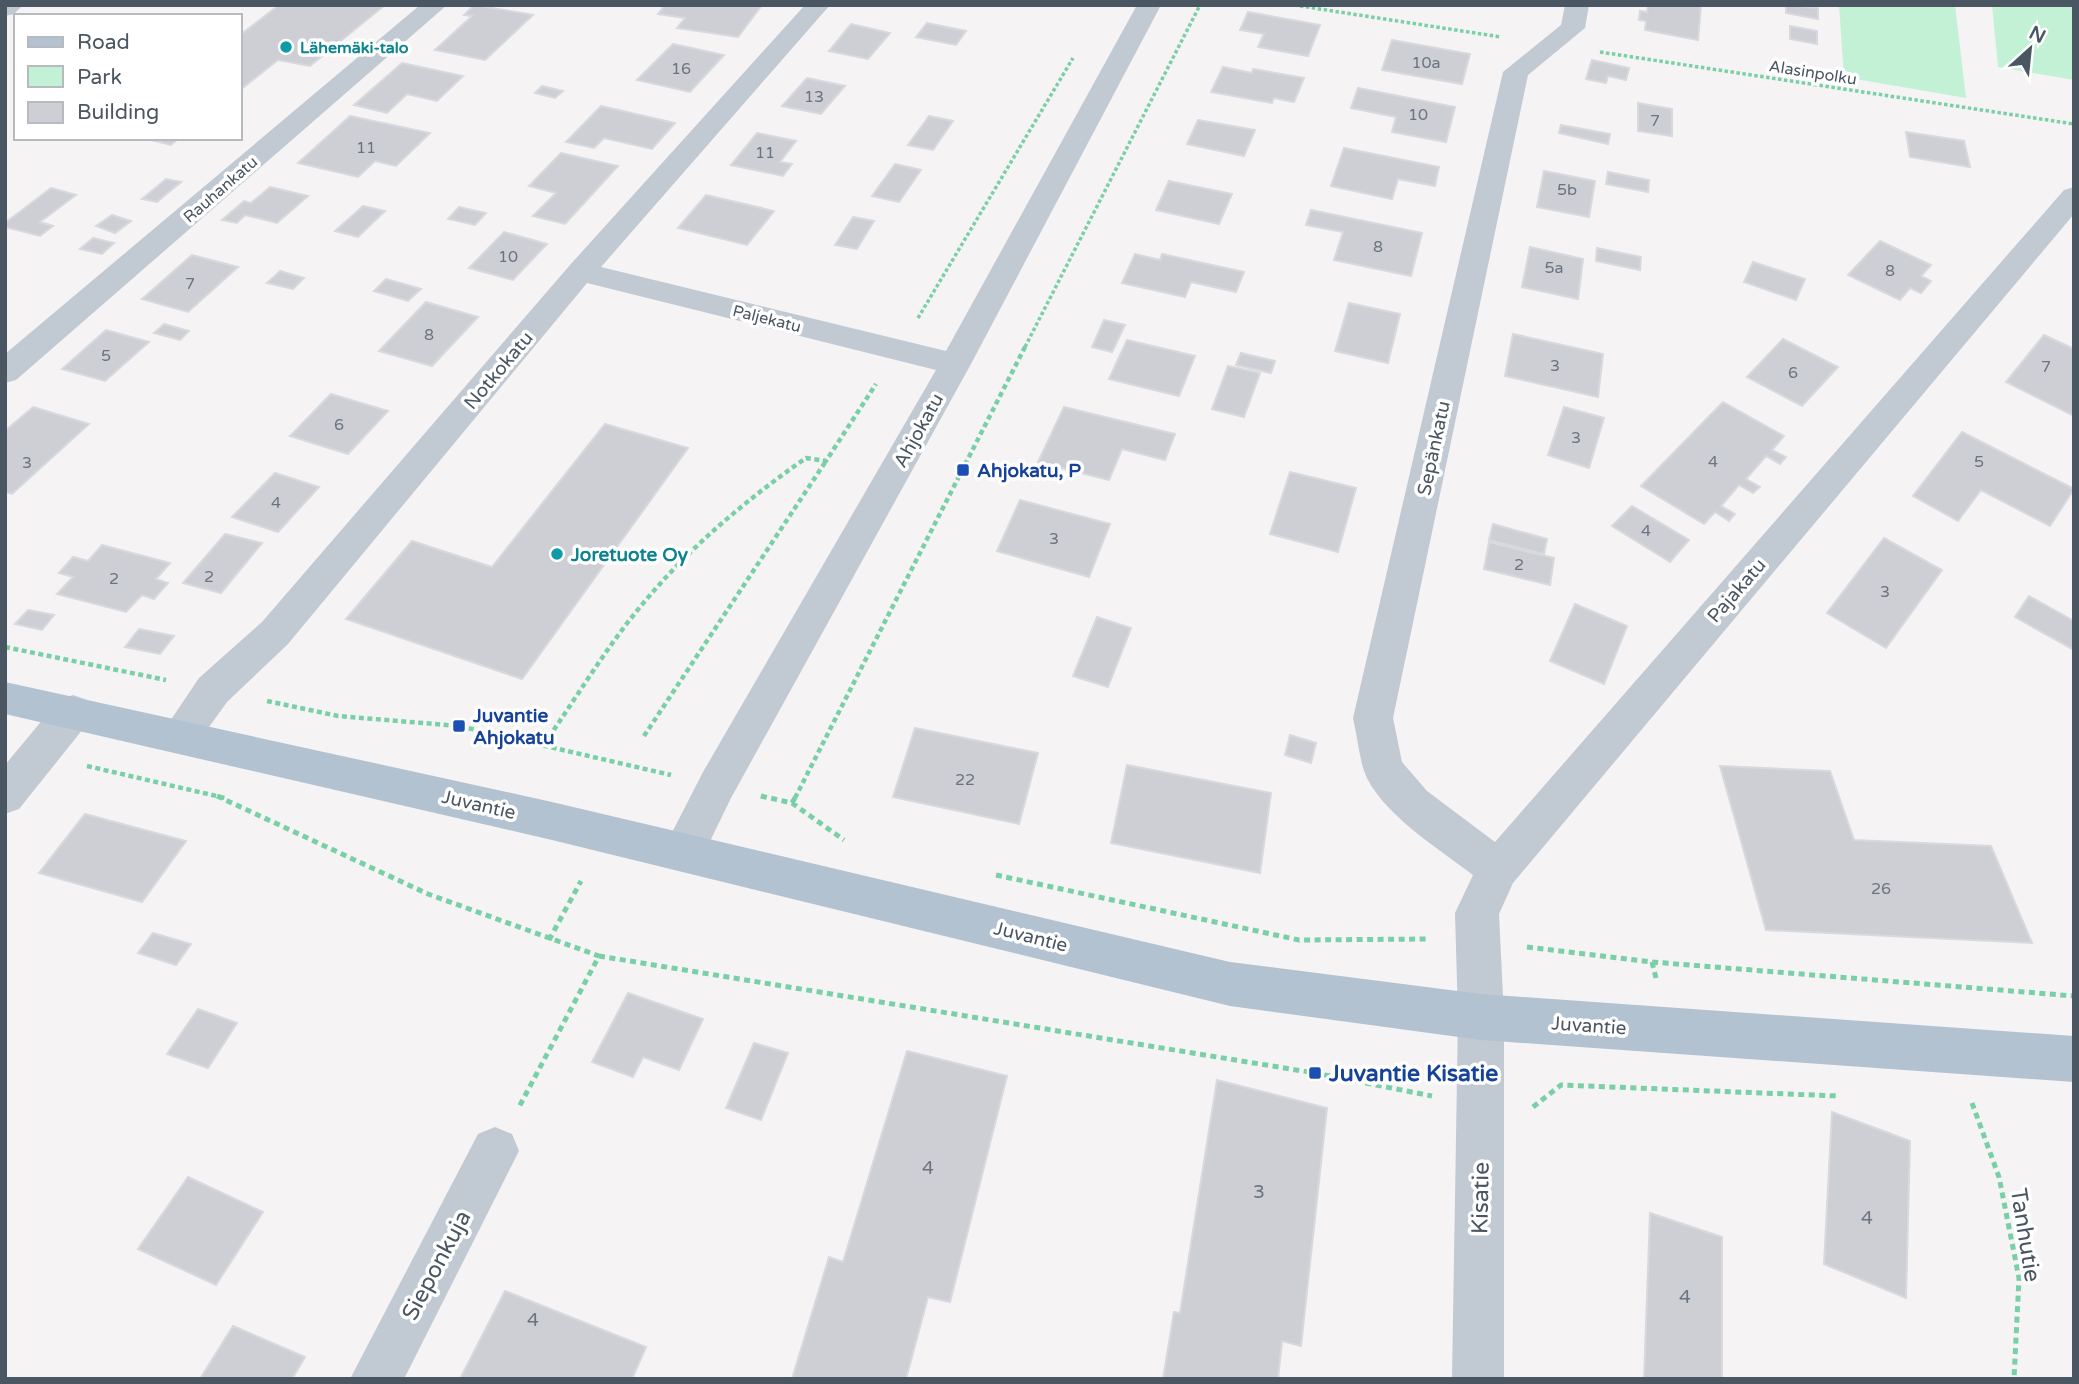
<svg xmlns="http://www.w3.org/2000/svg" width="2079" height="1384" viewBox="0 0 2079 1384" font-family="'Varela Round',sans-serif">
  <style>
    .green { fill: #c3f1d5 }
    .building { fill: #cdcfd5; stroke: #d7d9de; stroke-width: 2 }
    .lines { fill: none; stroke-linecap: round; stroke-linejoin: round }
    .path-far2 { stroke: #7ad0a6; stroke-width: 3.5; stroke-dasharray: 3.5 2.5; stroke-linecap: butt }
    .path-far1 { stroke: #7ad0a6; stroke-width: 4.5; stroke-dasharray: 5 3.5; stroke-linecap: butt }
    .path { stroke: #7ad0a6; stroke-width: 5; stroke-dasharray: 6 4.5; stroke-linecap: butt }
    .minor { fill: #c1cad2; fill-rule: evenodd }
    .major { fill: #b3c2d1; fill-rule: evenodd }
    .culture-dot { fill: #0f9aa8; stroke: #fff; stroke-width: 2.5 }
    .transit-dot { fill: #1a4fb4; stroke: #fff; stroke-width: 2.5 }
    .labels { text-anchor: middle; stroke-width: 7; stroke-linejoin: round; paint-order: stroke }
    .far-culture-label { font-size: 16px; font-weight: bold; fill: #0d838f; stroke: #fff; text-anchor: start }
    .number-label { font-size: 16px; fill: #6b747e }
    .far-street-label { font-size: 16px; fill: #4a5661; stroke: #fff }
    .street-label { font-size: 19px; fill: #4a5661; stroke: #fff }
    .transit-label { font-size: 19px; font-weight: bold; fill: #164399; stroke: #fff; text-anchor: start }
    .culture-label { font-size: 19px; font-weight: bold; fill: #0d838f; stroke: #fff; text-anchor: start }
    .near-number-label { font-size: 19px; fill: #6b747e }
    .near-transit-label { font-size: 23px; font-weight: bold; fill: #164399; stroke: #fff; text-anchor: start }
    .near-street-label { font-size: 23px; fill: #4a5661; stroke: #fff }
  </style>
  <rect width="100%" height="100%" fill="#f5f3f3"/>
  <path class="green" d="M1839 5H1955L1966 98 1844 77Z
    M1992 5H2074V80L1998 67Z"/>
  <path class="building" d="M279 5H385L310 66 278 60 240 90V35Z
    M474 5 533 15 485 60 435 50 472 16 464 15Z
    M665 5H762L738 37 677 28 685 18 658 14Z
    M1648 5H1701L1698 40 1645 30 1646 21 1639 20 1640 11 1647 12Z
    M1786 5 1818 8V19L1786 13Z
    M1248 12 1320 25 1308 56 1258 47 1264 34 1240 30Z
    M927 23 966 31 956 45 916 37Z
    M851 24 890 33 868 59 829 51Z
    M1790 26 1817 31V44L1790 39Z
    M1392 40 1470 54 1462 84 1382 70Z
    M673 44 724 55 690 92 637 80Z
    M1592 60 1629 68 1626 80 1608 76 1606 83 1586 79Z
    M402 63 463 76 437 101 407 94 387 113 354 105Z
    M1223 67 1252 73 1253 69 1304 78 1294 102 1274 98 1272 103 1211 92Z
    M807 78 845 86 821 114 782 106Z
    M542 86 563 91 555 98 535 93Z
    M1358 88 1455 107 1446 142 1392 132 1396 117 1351 108Z
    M1638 103 1672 109V136L1638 131Z
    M601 106 675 123 652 149 604 138 594 148 566 142Z
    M350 116 430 133 396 166 375 161 358 177 298 163Z
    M929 116 953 121 933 150 908 145Z
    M1198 120 1255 130 1244 156 1187 144Z
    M1561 125 1610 134 1608 144 1559 133Z
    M1906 132 1964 141 1970 167 1910 157Z
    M757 133 796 141 780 162 792 164 783 176 731 165Z
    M143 138H179L171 145Z
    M1344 148 1439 167 1435 186 1398 179 1392 199 1331 186Z
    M561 153 618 166 565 224 533 216 556 193 529 186Z
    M895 164 921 170 899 202 872 196Z
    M1544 171 1595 181 1589 217 1537 207Z
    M1608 172 1649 180 1648 192 1606 184Z
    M166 179 181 182 157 202 142 199Z
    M1169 181 1232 194 1219 224 1156 210Z
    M270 187 308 196 277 223 245 215 237 223 222 220 244 201 251 203Z
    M51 188 76 195 40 222 53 226 40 236 5 227V223Z
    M706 195 774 211 747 245 678 228Z
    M363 206 385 211 358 237 335 231Z
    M459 207 486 213 475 225 448 219Z
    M1311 210 1422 233 1411 276 1334 260 1343 232 1306 225Z
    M112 215 131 221 115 233 96 226Z
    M853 217 874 221 857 249 835 245Z
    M504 232 547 244 513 280 469 268Z
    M93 238 114 243 102 254 80 249Z
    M1880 241 1931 265 1921 276 1931 281 1921 293 1910 288 1900 300 1848 275Z
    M1530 247 1583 259 1578 299 1522 287Z
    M1597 248 1641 257 1640 270 1596 261Z
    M1135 254 1160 260 1162 254 1244 272 1236 292 1191 282 1185 297 1122 283Z
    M192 255 238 267 188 312 142 299Z
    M1753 262 1805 279 1796 300 1744 282Z
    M280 271 304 278 293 289 267 283Z
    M386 279 421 289 408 301 374 291Z
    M426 302 478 317 432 366 379 351Z
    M1349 303 1400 314 1388 363 1335 351Z
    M1104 320 1125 325 1112 352 1092 347Z
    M164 324 189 331 180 340 154 333Z
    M106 330 149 342 105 381 62 369Z
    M1513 334 1603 354 1598 397 1505 376Z
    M2044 335 2074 349V416L2006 382Z
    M1783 339 1838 367 1802 406 1747 377Z
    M1127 340 1195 356 1179 396 1109 379Z
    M1241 353 1275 361 1271 373 1236 365Z
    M1228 366 1260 373 1244 417 1212 409Z
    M331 394 388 411 348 454 290 436Z
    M1723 402 1784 436 1772 450 1786 457 1780 464 1766 456 1746 479 1760 487 1753 493 1739 485 1721 506 1735 514 1729 521 1715 512 1704 524 1641 486Z
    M33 407 89 424 12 494 5 492V431Z
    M1064 407 1175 434 1165 460 1122 449 1109 480 1038 462Z
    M1564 407 1604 418 1589 468 1548 455Z
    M605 424 688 448 522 679 346 619 412 541 492 567Z
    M1962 432 2074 489 2050 526 1981 490 1958 521 1913 496Z
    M1290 472 1356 488 1338 552 1270 534Z
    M275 473 319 487 278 532 232 517Z
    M1020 500 1110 524 1089 577 997 551Z
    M1632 506 1689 540 1670 562 1612 526Z
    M1493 524 1547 539 1544 554 1489 540Z
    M225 534 262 543 221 593 183 583Z
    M1884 538 1942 570 1886 648 1827 613Z
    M1489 542 1554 558 1550 585 1484 569Z
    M102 545 170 563 156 579 168 583 154 599 142 595 126 612 57 594 73 577 59 573 73 557 88 561Z
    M2029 596 2074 621V650L2015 617Z
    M1575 604 1627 626 1604 684 1550 661Z
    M28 610 54 615 42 630 15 624Z
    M1097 617 1131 628 1108 687 1073 676Z
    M139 629 174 636 160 654 125 647Z
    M915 728 1038 753 1019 824 893 797Z
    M1290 735 1316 743 1311 763 1285 755Z
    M1127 765 1271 793 1260 873 1111 843Z
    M1720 766 1830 771 1854 840 1991 846 2032 943 1766 930Z
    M85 814 186 841 142 902 39 873Z
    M153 933 191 944 176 965 138 953Z
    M628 993 703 1019 679 1070 643 1057 633 1077 592 1062Z
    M198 1009 237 1023 208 1068 167 1054Z
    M754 1043 788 1053 761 1120 726 1108Z
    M907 1051 1007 1076 950 1302 928 1297 906 1379H792L829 1257 843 1262Z
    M1217 1080 1327 1108 1301 1346 1282 1341 1278 1379H1163L1174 1312 1180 1313Z
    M1832 1112 1910 1141 1906 1298 1824 1264Z
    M188 1177 263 1212 216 1285 138 1249Z
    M1650 1213 1722 1237V1379H1644Z
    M505 1291 646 1347 632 1379H460Z
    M233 1326 305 1357 292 1379H200Z"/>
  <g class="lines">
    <path class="path-far2" d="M1294 5 1501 37
      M1600 52 2074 124
      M918 318 1073 58
      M1025 347 1200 5"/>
    <path class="path-far1" d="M5 647 166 680
      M267 701 338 716 459 726 671 775
      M644 736 826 461
      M544 744C575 700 602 654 636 612 684 552 743 502 806 458L826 461 876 384
      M87 766 225 798
      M761 796 768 798
      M795 798 1026 345"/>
    <path class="path" d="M217 796 428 894 599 956 519 1107
      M761 796 792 803 844 840
      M792 803 796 796
      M996 875 1299 940 1428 939
      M549 940 581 881
      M1527 947 1652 962 2074 996
      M599 956 1315 1073 1432 1096
      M1652 962 1656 978
      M1972 1103 1999 1177 2019 1278 2014 1379
      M1533 1107 1561 1085 1839 1096"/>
    <path class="minor" d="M5 5H23L14 14 5 16Z
      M420 5H447L16 380 5 383V354Z
      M805 5H830L601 267 946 351 1137 5H1161L971 364 731 798 698 866 683 871 668 866 662 852 703 772 936 370 587 283 288 644 227 702 194 748 180 753 166 748 160 736 199 678 262 622 570 265Z
      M1565 5H1589L1585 28 1528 75 1393 718 1402 762 1427 791 1495 842 2064 190 2074 187V214L1513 883 1499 914 1504 1017V1379H1452L1458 1017 1455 913 1473 875C1439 849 1379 812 1364 771 1359 755 1357 735 1353 718L1503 72 1561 25Z
      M73 695 87 700 92 712 87 724 19 809 5 814V765L59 700Z
      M495 1127 512 1134 519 1151 404 1379H350L478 1134Z"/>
    <path class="major" d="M5 682 552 802 1230 962 1481 994 2074 1036V1082L1481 1040 1230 1006 552 840 5 714Z"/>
  </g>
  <g class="culture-dot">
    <circle cx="286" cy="47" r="7"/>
    <circle cx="557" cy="554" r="7"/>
  </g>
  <g class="transit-dot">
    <rect x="956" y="463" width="14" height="14" rx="3.5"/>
    <rect x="452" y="719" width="14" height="14" rx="3.5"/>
    <rect x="1308" y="1066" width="14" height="14" rx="3.5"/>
  </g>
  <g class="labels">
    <g class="far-culture-label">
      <text x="300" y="53">Lähemäki-talo</text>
    </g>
    <g class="number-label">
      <text x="1426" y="68">10a</text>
      <text x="681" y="74">16</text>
      <text x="814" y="102">13</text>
      <text x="1418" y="120">10</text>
      <text x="1655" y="126">7</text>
      <text x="366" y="153">11</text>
      <text x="765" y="158">11</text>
      <text x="1567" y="195">5b</text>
      <text x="1378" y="252">8</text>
      <text x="508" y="262">10</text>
      <text x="1554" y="273">5a</text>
      <text x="1890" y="276">8</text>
      <text x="190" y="289">7</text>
      <text x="429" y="340">8</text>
      <text x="106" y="361">5</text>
      <text x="1555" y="371">3</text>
      <text x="2046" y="372">7</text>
      <text x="1793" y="378">6</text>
      <text x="339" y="430">6</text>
      <text x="1576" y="443">3</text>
      <text x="1713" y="467">4</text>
      <text x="1979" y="467">5</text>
      <text x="27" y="468">3</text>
      <text x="276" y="508">4</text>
      <text x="1646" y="536">4</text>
      <text x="1054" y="544">3</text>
      <text x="1519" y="570">2</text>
      <text x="209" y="582">2</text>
      <text x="114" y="584">2</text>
      <text x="1885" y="597">3</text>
      <text x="965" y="785">22</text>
      <text x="1881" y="894">26</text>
    </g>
    <g class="far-street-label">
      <text transform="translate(1813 72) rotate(9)" y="6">Alasinpolku</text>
      <text transform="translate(220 189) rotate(-41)" y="6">Rauhankatu</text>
      <text transform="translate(767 318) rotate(14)" y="6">Paljekatu</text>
    </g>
    <g class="street-label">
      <text transform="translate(498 370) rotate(-50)" y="7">Notkokatu</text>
      <text transform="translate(918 430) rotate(-61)" y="7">Ahjokatu</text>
      <text transform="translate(1433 448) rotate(-78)" y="7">Sepänkatu</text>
      <text transform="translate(1736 590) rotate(-49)" y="7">Pajakatu</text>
      <text transform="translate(479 804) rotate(13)" y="7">Juvantie</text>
      <text transform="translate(1031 936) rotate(14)" y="7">Juvantie</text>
      <text transform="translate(1589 1025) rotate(4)" y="7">Juvantie</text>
    </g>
    <g class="transit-label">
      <text x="977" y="477">Ahjokatu, P</text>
      <text x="473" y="722">Juvantie<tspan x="473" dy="22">Ahjokatu</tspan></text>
    </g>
    <g class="culture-label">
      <text x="571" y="561">Joretuote Oy</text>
    </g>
    <g class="near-number-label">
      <text x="928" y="1174">4</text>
      <text x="1259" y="1198">3</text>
      <text x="1867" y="1224">4</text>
      <text x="1685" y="1303">4</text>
      <text x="533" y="1326">4</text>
    </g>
    <g class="near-transit-label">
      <text x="1329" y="1081">Juvantie Kisatie</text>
    </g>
    <g class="near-street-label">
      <text transform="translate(1480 1198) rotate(-89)" y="8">Kisatie</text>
      <text transform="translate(2026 1235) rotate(81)" y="8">Tanhutie</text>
      <text transform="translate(436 1265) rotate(-62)" y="8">Sieponkuja</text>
    </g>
  </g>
  <rect width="2079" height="1384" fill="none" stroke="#4a5661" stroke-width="14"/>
  <rect x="14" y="14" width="228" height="126" fill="#ffffff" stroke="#b7bbc0" stroke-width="2"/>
  <rect x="28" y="37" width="35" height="10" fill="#b3c2d1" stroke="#b7bbc0" stroke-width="2"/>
  <text x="77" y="49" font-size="21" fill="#4a5661">Road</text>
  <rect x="28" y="66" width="35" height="21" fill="#c3f1d5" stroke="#b7bbc0" stroke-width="2"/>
  <text x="77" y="84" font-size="21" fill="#4a5661">Park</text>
  <rect x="28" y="102" width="35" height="21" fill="#cdcfd5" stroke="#b7bbc0" stroke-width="2"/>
  <text x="77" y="119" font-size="21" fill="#4a5661">Building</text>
  <g transform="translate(2030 49) rotate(27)" stroke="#ffffff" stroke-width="5" paint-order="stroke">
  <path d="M0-5L12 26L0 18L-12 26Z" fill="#4a5661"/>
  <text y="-10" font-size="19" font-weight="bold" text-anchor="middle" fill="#4a5661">N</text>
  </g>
</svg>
